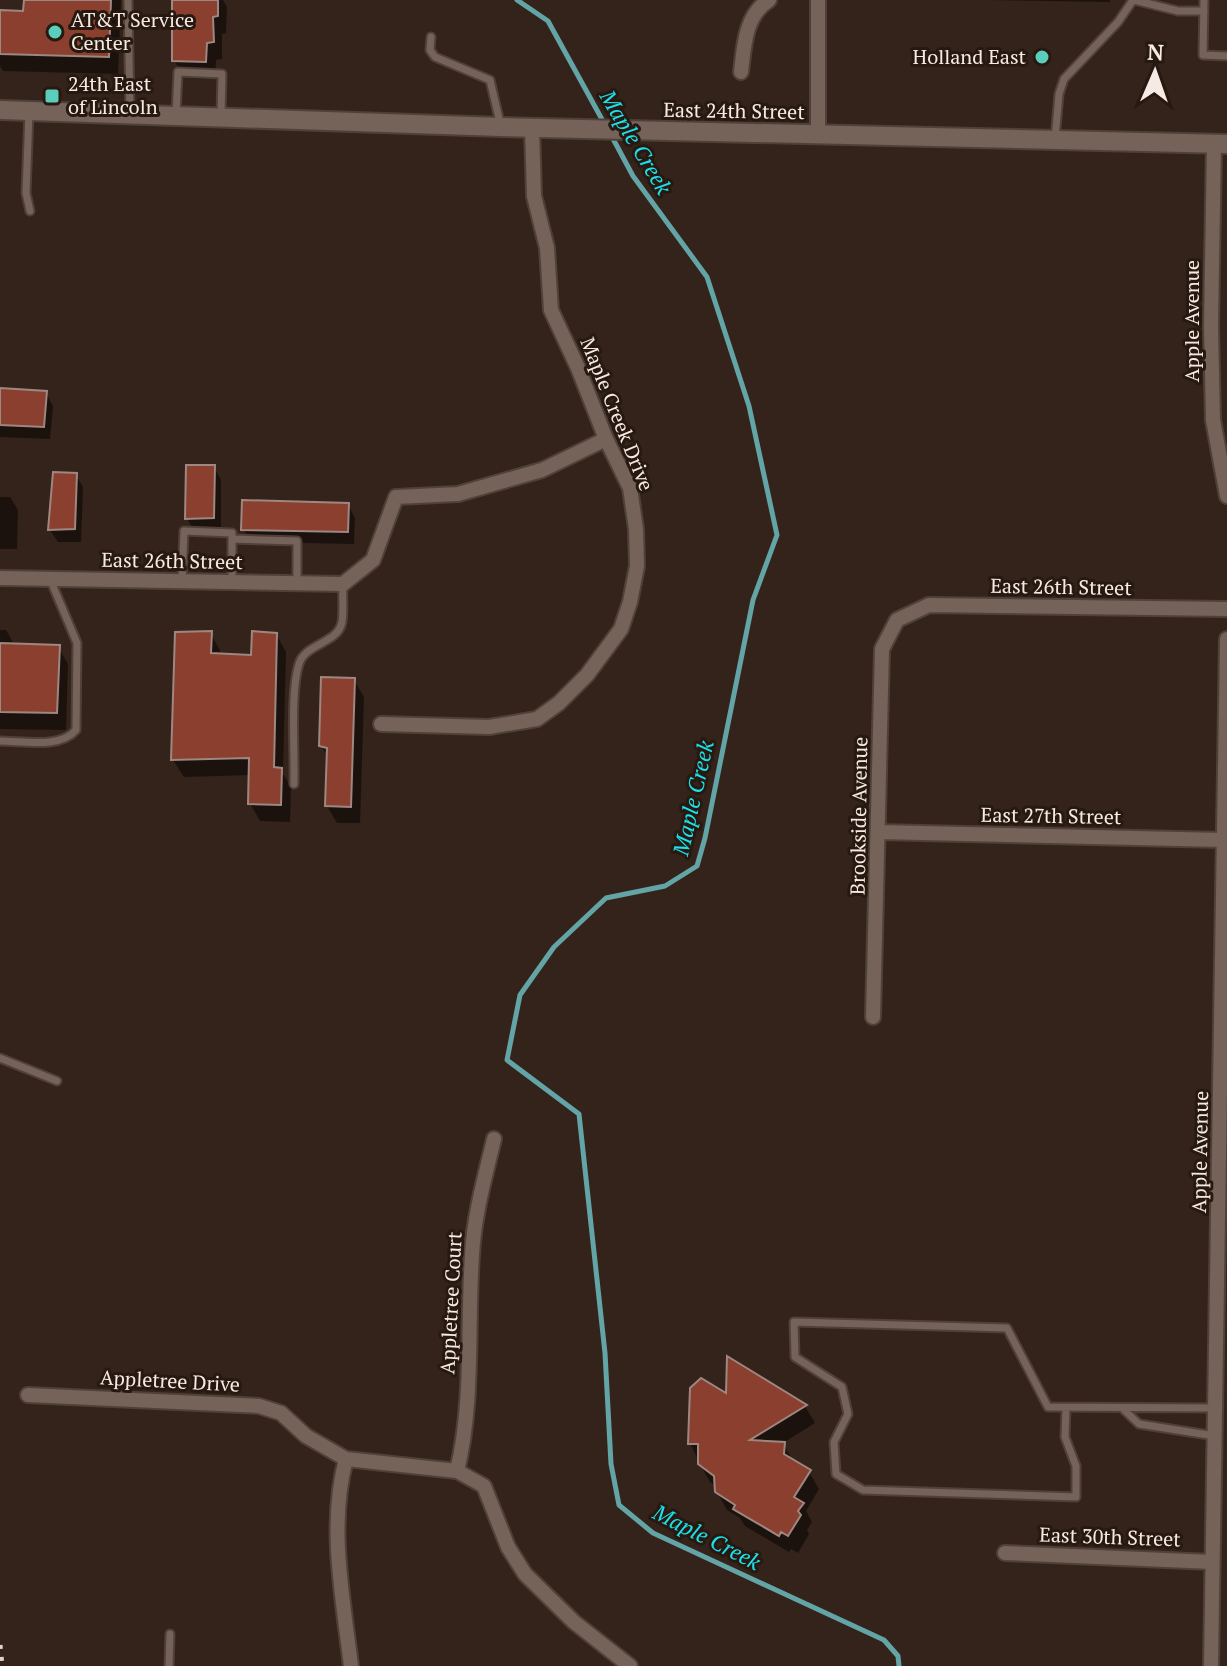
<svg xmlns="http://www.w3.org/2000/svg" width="1227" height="1666" viewBox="0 0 1227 1666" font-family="'PT Serif',serif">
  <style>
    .shadow { fill: #0007 }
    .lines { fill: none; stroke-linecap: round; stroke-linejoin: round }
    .stream { stroke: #63a4a6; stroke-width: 5 }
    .building { fill: #8b3f2f; stroke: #9e8781; stroke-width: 2 }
    .service-casing { stroke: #4f413a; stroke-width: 11 }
    .minor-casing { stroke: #4f413a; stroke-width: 18 }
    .tertiary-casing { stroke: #4f413a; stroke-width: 22 }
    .service { stroke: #756258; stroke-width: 7 }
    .minor { stroke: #756258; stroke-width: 14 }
    .tertiary { stroke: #756258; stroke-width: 18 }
    .rail { stroke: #e0d4ce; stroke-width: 5; stroke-dasharray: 4 8; stroke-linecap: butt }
    .poi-dot { fill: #5bcebb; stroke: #281910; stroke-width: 3 }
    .labels { text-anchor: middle; stroke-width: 6; stroke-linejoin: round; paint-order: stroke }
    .poi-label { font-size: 20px; fill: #f5eae4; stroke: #281910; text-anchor: start }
    .street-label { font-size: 20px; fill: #f5eae4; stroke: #281910 }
    .water-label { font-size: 22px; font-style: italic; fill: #1ae1ec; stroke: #281910 }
  </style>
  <rect width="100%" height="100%" fill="#33231a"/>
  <path class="shadow" d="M26 0H121L118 74 3 71 0 66V12L25 13Z
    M174 0H223L227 7 226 33 222 34V59L216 60 215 79 184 78 174 60Z
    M990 0H1110V2Z
    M0 390 46 393 53 406 50 439 0 437Z
    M214 467 221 480V530L194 531 187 518Z
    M76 475 83 487 81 542H58L50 530Z
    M0 497H10L18 510 17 549H0Z
    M348 505 355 518 354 544 251 542 243 529Z
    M0 630H6L15 646 58 647 68 664 66 730 0 729Z
    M210 633 220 650V655L253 657 276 634 286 652 283 774 291 787 290 822 260 821 250 803V775L184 777 173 760 177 634Z
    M354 680 364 697 360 823H337L327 806 329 758 321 746Z
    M727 1396 805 1406 815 1423 783 1443 794 1463 809 1472 819 1489 806 1511 812 1522 807 1530 809 1534 798 1553 791 1549 789 1552 745 1526 740 1518 727 1510 717 1492V1487L710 1482 700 1464 690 1443Z"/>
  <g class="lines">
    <path class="stream" d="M517 0 548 21 604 123
      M611 135 633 176 707 277 749 406 777 535 753 600 705 838 697 866 665 886 606 898 554 947 520 995 507 1060 579 1114 605 1353 611 1464 619 1505 653 1533 884 1640 898 1656 899 1666"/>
  </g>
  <path class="building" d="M24 0H111L109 57 0 54V10L23 11Z
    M172 0H218V16L213 17 214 42 207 43 206 62 172 61Z
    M0 388 47 391 44 427 0 425Z
    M186 465H215L214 518 185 519Z
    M53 472 77 473 75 529 48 530Z
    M242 500 349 503 348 532 241 530Z
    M212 631 211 653 251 655 252 631 277 633 274 767 282 768 281 805 248 804 249 758 171 760 175 632Z
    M0 643 60 645 57 713 0 712Z
    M321 677 355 678 351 807 325 806 327 748 319 746Z
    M727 1356 807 1405 750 1440 785 1442 784 1454 811 1470 794 1497 804 1503 798 1511 801 1515 788 1536 781 1532 779 1536 733 1509 735 1505 715 1492 714 1476 698 1464V1444H688L690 1388 701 1378 726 1393Z"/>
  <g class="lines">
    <g class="service-casing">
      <path id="service" d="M128 0 130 114
        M1134 0 1178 11H1204
        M1204 0 1203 55 1227 56
        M431 37 430 50 435 57 490 80 501 127
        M29 113 26 193 30 211
        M176 114 178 72 222 74 221 115
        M1055 139 1059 94 1064 79 1118 22 1133 0
        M232 539 297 541V583
        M182 581 184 531 232 533V582
        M0 741C23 741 60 749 76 730L77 643 50 579
        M294 784C295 752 290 692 299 664 305 643 338 644 342 622 344 610 342 596 343 584
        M0 1058 57 1081
        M1066 1408 1065 1437 1076 1466V1497L863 1490 836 1474 834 1442 848 1414 842 1387 795 1357 794 1322 1007 1328 1048 1407 1216 1408
        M1122 1408 1139 1424 1215 1436
        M169 1666 170 1634"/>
    </g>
    <g class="minor-casing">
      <path id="minor" d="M741 72C744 46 745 15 769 0
        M818 135V0
        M1214 144 1211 326 1213 420 1227 496
        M0 578 343 584 373 560 396 497 458 494 542 470 606 439
        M381 724 489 727 537 719 559 703 587 675 621 629 630 602 637 566 636 529 630 488 606 439 578 368 551 310 547 248 534 196 532 128
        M879 832 1222 840
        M873 1017 882 649 897 620 929 605 1227 609
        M28 1395 259 1406 281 1413 306 1436 346 1459 457 1471 484 1486 508 1547 525 1574 574 1622 630 1666
        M346 1459C328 1526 343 1598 351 1666
        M457 1471C474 1401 467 1326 472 1255 474 1215 485 1177 494 1139
        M1005 1553 1212 1562
        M1211 1666 1227 639"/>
    </g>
    <g class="tertiary-casing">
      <path id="tertiary" d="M0 110 501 127 1227 144"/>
    </g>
    <use href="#service" class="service"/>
    <use href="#minor" class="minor"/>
    <use href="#tertiary" class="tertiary"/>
    <path class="rail" d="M0 1645 2 1666"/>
  </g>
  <g class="poi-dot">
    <circle cx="55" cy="32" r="8"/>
    <circle cx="1042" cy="57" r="8"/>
    <rect x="44" y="88" width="16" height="16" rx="4"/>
  </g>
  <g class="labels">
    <g class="poi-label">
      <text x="71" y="27">AT&amp;T Service<tspan x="71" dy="23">Center</tspan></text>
      <text x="1026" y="64" text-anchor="end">Holland East</text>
      <text x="68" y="91">24th East<tspan x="68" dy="23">of Lincoln</tspan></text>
    </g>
    <g class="street-label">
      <text transform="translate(734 111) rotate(1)" y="7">East 24th Street</text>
      <text transform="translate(1192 321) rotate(-90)" y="7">Apple Avenue</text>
      <text transform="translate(617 414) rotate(68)" y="7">Maple Creek Drive</text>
      <text transform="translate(172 561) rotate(1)" y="7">East 26th Street</text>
      <text transform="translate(1061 587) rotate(1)" y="7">East 26th Street</text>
      <text transform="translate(859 816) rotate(-89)" y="7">Brookside Avenue</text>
      <text transform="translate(1051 816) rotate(1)" y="7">East 27th Street</text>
      <text transform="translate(1200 1152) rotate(-89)" y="7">Apple Avenue</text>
      <text transform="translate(451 1303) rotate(-87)" y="7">Appletree Court</text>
      <text transform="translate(170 1381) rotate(3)" y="7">Appletree Drive</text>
      <text transform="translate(1110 1537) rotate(2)" y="7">East 30th Street</text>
    </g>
    <g class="water-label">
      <text transform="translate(636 142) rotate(59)" y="8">Maple Creek</text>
      <text transform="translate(693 798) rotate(-77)" y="8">Maple Creek</text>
      <text transform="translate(707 1537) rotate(27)" y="8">Maple Creek</text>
    </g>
  </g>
  <g transform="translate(1155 72) rotate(2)" stroke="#281910" stroke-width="6" paint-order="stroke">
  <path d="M0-6L14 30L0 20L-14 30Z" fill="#f5eae4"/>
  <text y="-12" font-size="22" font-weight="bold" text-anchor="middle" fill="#f5eae4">N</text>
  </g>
</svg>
